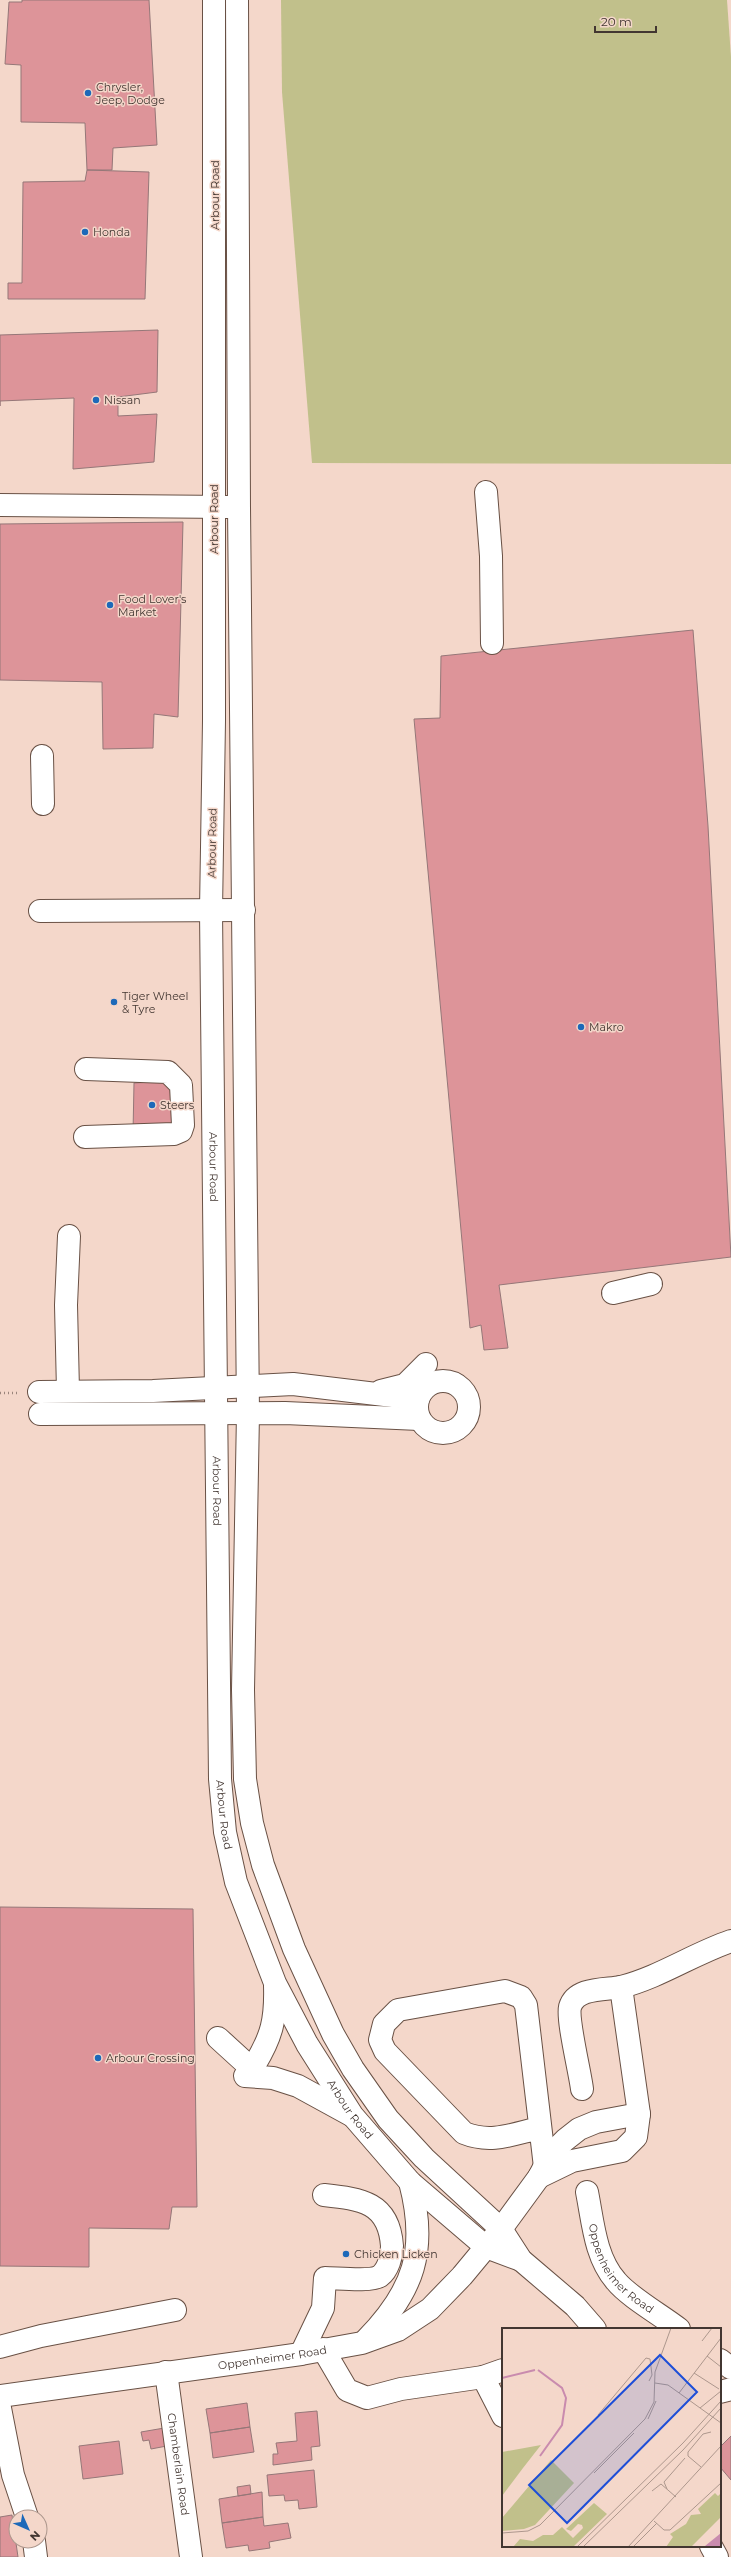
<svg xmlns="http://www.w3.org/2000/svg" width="731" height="2557" viewBox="0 0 731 2557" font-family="Montserrat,sans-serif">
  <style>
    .green { fill: #c1c08b }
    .building { fill: #dd9499; stroke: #957778 }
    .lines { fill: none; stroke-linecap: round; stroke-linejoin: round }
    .minor-casing { stroke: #695145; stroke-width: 24 }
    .path { stroke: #9a857c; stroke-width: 2.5; stroke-dasharray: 1 3; stroke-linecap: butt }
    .minor { stroke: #fff; stroke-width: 22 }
    .poi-dot { fill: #1d69b9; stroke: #f4d7ca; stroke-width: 1.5 }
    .labels { text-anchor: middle; stroke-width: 3; stroke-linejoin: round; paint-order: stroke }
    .poi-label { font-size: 11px; fill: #423631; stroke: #f4d7ca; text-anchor: start }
    .street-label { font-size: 11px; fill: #423631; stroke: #f4d7ca }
    .inset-river { fill: none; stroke: #c98bae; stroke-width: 2 }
    .inset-road { fill: none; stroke: #ad978d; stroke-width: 1 }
    .view { fill: #1d4ed8; fill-opacity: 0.15; stroke: #1d4ed8; stroke-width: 2 }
    .inset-edge { fill: none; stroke: #423631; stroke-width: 2 }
  </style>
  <rect width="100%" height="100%" fill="#f4d7ca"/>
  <path class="green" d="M281 0H727L731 57V464L312 463 282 92Z"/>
  <path class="building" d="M22 0H149L157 145 113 148 112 170H87L85 123 21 122V65L5 64 9 2H22Z
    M87 170 149 172 145 299H8V283H22L23 182 85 181Z
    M158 330 157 392 118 397V416L157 414 154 462 73 469 74 398 0 401V406V335Z
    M183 522 178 717 154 714 153 748 103 749 102 682 0 680V524Z
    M693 630 708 826 731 1257 499 1285 508 1348 484 1350 481 1325 470 1328 414 719 440 718 441 656Z
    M171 1081 181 1131 133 1133 134 1083Z
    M0 1907 193 1909 197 2207H172L169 2229 89 2228V2267L0 2266Z
    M247 2403 250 2427 210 2433 206 2409Z
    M317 2411 320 2446 311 2447 312 2460 273 2465V2454H278L276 2443 297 2441 295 2413Z
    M170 2427 172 2445 151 2449 149 2440 143 2441 141 2432Z
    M250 2427 254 2452 213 2458 210 2433Z
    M731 2436V2480L720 2467V2447Z
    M119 2441 123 2474 83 2479 79 2446Z
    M314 2470 317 2507 299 2509 298 2500 285 2501 284 2495 269 2496 267 2475Z
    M250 2485 251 2494 238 2496 237 2487Z
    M262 2492 263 2517 222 2523 219 2499Z
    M12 2515 18 2557H0V2517Z
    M263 2517 264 2526 288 2523 291 2538 269 2542 270 2548 249 2551 248 2545 226 2548 222 2523Z"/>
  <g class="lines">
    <g class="minor-casing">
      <g id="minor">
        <path id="s1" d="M214 0V721L211 911 220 1779 225 1832 236 1882 275 1983 307 2044 352 2115 410 2182 486 2247 521 2260"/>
        <path d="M237 0 239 507 248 1413 243 1690 245 1779 252 1823 263 1865 294 1949 333 2034 353 2069 388 2119 424 2158 501 2229 521 2260 575 2306 595 2329"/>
        <path d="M486 492 491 556 492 643"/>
        <path d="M0 505 229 507"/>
        <path d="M42 756 43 804"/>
        <path d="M40 911 244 910"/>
        <path d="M85 1137 174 1134 181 1131 183 1125 181 1085 168 1072 86 1069"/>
        <path d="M613 1293 651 1284"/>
        <circle cx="443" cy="1407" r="26"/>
        <path d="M68 1391 66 1305 69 1236"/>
        <path d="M381 1391 405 1385 426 1364"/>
        <path d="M39 1392 153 1391 293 1384 418 1399"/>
        <path d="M40 1414 285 1413 419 1419"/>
        <path d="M218 2038 252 2069"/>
        <path d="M255 2064C272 2036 276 2019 275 1986"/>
        <path d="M245 2076 273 2078 298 2086 351 2115"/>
        <path d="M582 2089C580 2072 567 2020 570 2007 576 1987 605 1990 621 1987 660 1977 693 1954 731 1941"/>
        <path d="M540 2128C513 2134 491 2144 464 2133L385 2051 380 2040 384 2024 398 2010 505 1991 521 1997 526 2005 545 2167"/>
        <path d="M539 2177 572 2161 622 2151 636 2137 639 2114 621 1987"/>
        <path id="s2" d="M587 2192C593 2222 595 2257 616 2281 629 2297 661 2315 679 2329"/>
        <path d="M366 2340C414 2291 428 2250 410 2182"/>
        <path d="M0 2347 41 2336 175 2310"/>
        <path d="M323 2349 347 2390 367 2398 401 2389 483 2377 503 2370"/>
        <path d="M301 2354 323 2308 325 2278C337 2278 371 2282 380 2276 388 2270 392 2256 392 2246 389 2202 361 2199 324 2195"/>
        <path d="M720 2360 731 2368"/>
        <path id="s3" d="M166 2372 191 2557"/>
        <path d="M483 2377 503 2416"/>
        <path d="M720 2392 731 2389"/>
        <path id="s4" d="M0 2396 301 2354 362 2343 398 2330 430 2309 462 2276 501 2229 539 2177 551 2154 565 2140 579 2129 596 2122 639 2114"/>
        <path d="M0 2408 13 2475 27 2517"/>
        <path d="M34 2541 36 2557"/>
        <path d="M711 2546 717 2557"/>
      </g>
    </g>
    <path class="path" d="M0 1393H19"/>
    <use href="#minor" class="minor"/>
  </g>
  <g class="poi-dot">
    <circle cx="88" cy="93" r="4"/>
    <circle cx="85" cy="232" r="4"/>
    <circle cx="96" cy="400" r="4"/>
    <circle cx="110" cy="605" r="4"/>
    <circle cx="114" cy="1002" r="4"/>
    <circle cx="581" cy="1027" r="4"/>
    <circle cx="152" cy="1105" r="4"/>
    <circle cx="98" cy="2058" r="4"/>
    <circle cx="346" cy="2254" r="4"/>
  </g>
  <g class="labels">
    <g class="poi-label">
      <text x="96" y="91">Chrysler,<tspan x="96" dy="13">Jeep, Dodge</tspan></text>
      <text x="93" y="236">Honda</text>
      <text x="104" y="404">Nissan</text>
      <text x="118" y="603">Food Lover's<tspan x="118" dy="13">Market</tspan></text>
      <text x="122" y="1000">Tiger Wheel<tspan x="122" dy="13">&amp; Tyre</tspan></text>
      <text x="589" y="1031">Makro</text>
      <text x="160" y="1109">Steers</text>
      <text x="106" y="2062">Arbour Crossing</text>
      <text x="354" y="2258">Chicken Licken</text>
    </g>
    <g class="street-label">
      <text transform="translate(215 195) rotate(-90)" y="4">Arbour Road</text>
      <text transform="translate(214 519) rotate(-90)" y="4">Arbour Road</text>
      <text transform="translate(212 843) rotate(-89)" y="4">Arbour Road</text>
      <text dy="4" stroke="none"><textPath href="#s1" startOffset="1167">Arbour Road</textPath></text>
      <text dy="4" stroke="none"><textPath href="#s1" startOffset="1491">Arbour Road</textPath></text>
      <text dy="4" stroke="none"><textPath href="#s1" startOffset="1815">Arbour Road</textPath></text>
      <text dy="4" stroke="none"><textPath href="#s1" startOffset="2139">Arbour Road</textPath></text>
      <text dy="4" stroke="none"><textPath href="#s2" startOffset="87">Oppenheimer Road</textPath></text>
      <text dy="4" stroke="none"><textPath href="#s4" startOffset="275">Oppenheimer Road</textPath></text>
      <text dy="4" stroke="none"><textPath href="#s3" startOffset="93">Chamberlain Road</textPath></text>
    </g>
  </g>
  <g transform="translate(502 2328)">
    <rect width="219" height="219" fill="#f4d7ca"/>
    <path d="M39 117 21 140 0 168V124ZM49 132 72 155 33 197 22 201 0 203V190ZM213 165 216 168 219 165V189L189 219H164L171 209 168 206 184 196 189 187 199 186 196 181ZM92 175 105 186 71 219H11L18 211 31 213 41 207H51L60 199 71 210 81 200 80 197 76 196 69 203 64 201Z" fill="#c1c08b"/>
    <path d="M219 205V219H202L203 218Z" fill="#c98bae"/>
    <path class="inset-river" d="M36 42 60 60 64 70 60 97 38 128M0 50 33 42"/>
    <path class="inset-road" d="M200 13 210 0M205 28 219 39M192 45 217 61M153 55 166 57 219 95M177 65 219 10M198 80 219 63M96 87 144 30 148 31 150 47 147 53M146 91 154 73M199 139 186 128V124L201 106 209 104M92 145 132 105M165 161 162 154 183 130M150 163 159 156 174 169M152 193 162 202H168L219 155M0 205 26 203 38 197 143 91 152 74 153 44 169 0M75 219 181 115 219 73M81 219 181 122 219 80M126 219 219 118M131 219 155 195"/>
    <path class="view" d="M158 27 195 64 65 195 27 157Z"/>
    <rect width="219" height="219" class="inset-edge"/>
  </g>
  <g transform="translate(28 2529) rotate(135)"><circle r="19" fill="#f4d7ca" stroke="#ad978d"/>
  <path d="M0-3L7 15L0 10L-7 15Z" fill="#1d69b9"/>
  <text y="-6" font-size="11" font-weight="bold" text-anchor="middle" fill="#423631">N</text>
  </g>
  <path d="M595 26v6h61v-6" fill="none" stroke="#423631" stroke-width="2"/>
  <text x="601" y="26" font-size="12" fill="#423631" stroke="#f4d7ca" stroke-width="3" paint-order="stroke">20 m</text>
</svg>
